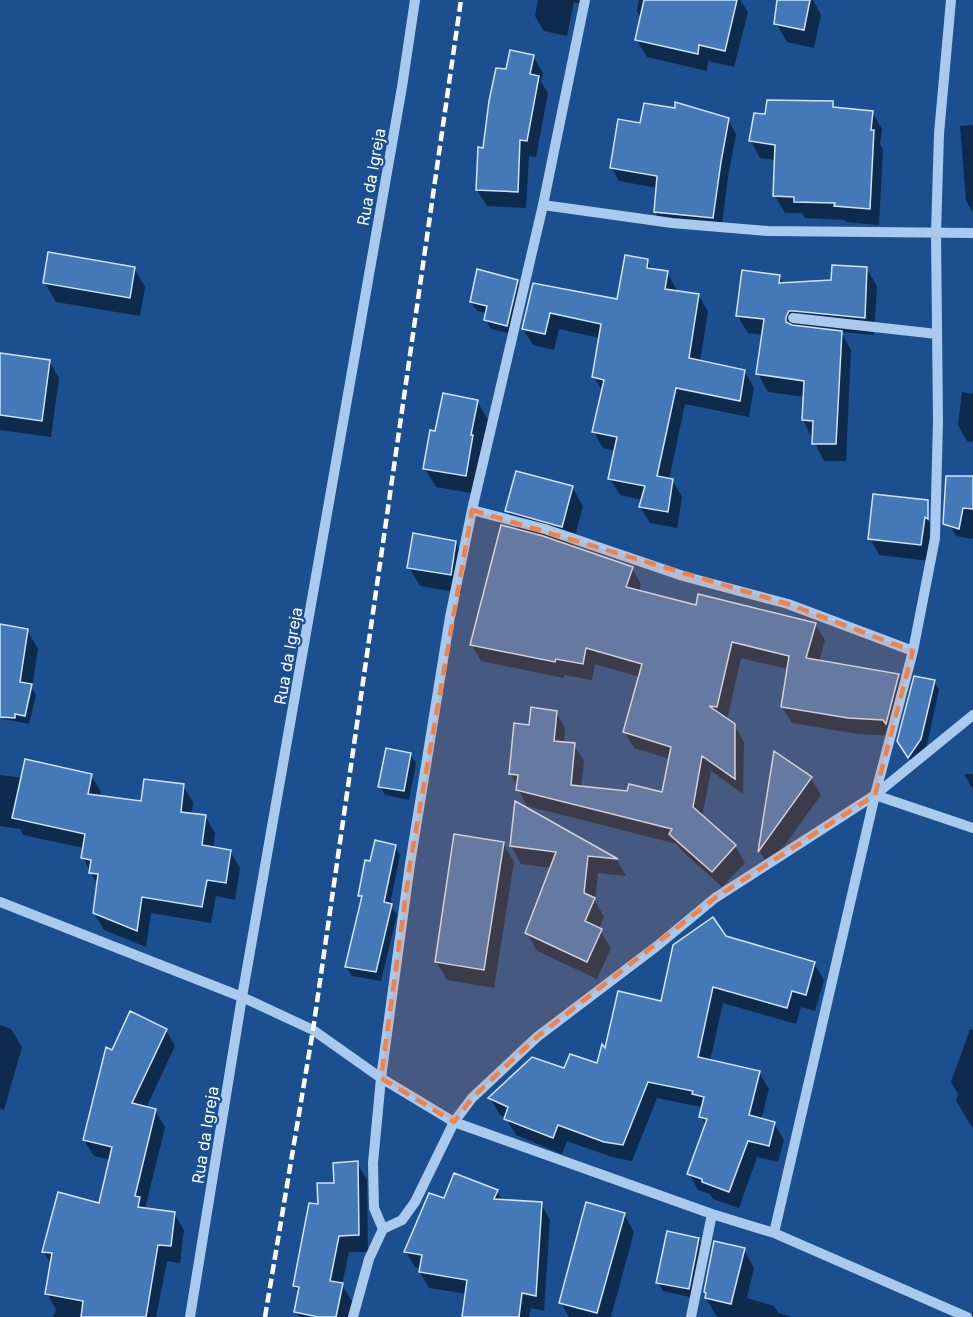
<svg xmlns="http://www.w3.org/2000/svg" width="973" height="1317" viewBox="0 0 973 1317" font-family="Inter,sans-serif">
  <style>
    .shadow { fill: #0007 }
    .building { fill: #4478b7; stroke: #cfe3fa; stroke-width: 1.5 }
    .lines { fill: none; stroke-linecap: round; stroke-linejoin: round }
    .minor { stroke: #a9c9ee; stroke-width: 10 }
    .rail { stroke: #fff; stroke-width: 4.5; stroke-dasharray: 10 4.5; stroke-linecap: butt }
    .marked { fill: #ee8249; fill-opacity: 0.2; stroke: #ee8249; stroke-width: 4.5; stroke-dasharray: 12 8; stroke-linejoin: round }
    .labels { text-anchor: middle; stroke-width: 4.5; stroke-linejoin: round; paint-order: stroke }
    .street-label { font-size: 16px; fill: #fff; stroke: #1b4f8f }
  </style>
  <rect width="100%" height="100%" fill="#1b4f8f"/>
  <path class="shadow" d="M538 0H583L582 4 574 2 567 36 544 31 535 16Z
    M639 0H740L748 12 734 67 708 61 707 71 647 57 636 39 641 19 637 11Z
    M780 0H813L821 15 814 48 787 42 776 23Z
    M533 56 543 73 541 82 548 93 536 157 529 156 526 208 487 206 477 190 484 149 507 71Z
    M832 103 836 109 872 112 882 129 880 144 883 149 879 225 846 222 844 220 805 218 802 213H785L775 196 776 160 760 158 751 141 767 116Z
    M728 120 736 134 728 177 721 232 663 226 655 212 658 188 619 181 611 167 641 125Z
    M973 125V212L966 201 960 126Z
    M647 260 652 270 667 272 676 289V292L699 296 708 312 700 362 745 372 754 388 749 417 685 404 669 480H672L682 497 677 528 650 523 640 507 642 500 620 495 610 479 615 451 603 448 594 432 603 392 594 377 600 338 559 329 554 350 533 345 523 329 534 285 618 301Z
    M134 268 145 287 140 316 56 302 45 283Z
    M866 268 877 286 874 335 841 332 851 350 846 461H824L803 420 805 397 768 392 758 374 763 335 748 333 737 315 779 276 784 284 833 282Z
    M517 281 522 290 512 334 491 329 486 320 487 313 477 311 471 302Z
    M0 355 49 361 59 378 51 437 0 430Z
    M962 392 973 394V442L967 441 958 425Z
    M477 401 488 420 477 494 436 487 425 469 436 433Z
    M973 477V539L956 536 947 520Z
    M572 487 583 506 572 548 632 568 641 584 639 592 697 607 815 624 825 640 819 662 898 675 908 692 894 736 858 734 792 723 782 707 788 669 741 658 727 720 734 725 744 742 743 794 711 771 702 817 735 846 745 863 722 887 681 850 677 844 527 806 510 773 530 727 556 712 565 729 564 744 574 745 584 761 581 788 663 794 670 759 634 748 625 732 640 677 595 664 592 680 564 675V678L481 661 471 644 519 531 507 511Z
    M924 513 934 530 930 561 879 555 870 538Z
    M455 542 466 561 461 593 420 586 409 567Z
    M0 626 27 630 38 649 32 688 36 695 29 724 4 719 0 712Z
    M934 681 939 690 926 749 914 766 904 751Z
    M410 754 416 763 409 800 385 795 380 786Z
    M775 754 811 778 821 795 769 867 760 852Z
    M964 774H973V789L972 788Z
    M0 775 23 778 91 775 101 792 100 797 142 803 183 786 193 802 192 814 205 816 215 833 213 848 230 851 240 868 235 900 216 896 211 923 151 913 146 947 104 930 94 913 98 886 83 858 84 848 23 835 20 829 0 826Z
    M516 803 617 860 626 876 598 873 595 901 604 917 599 929 611 948 597 979 537 951 527 933 552 868 521 864 511 846Z
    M503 843 514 862 494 988 447 980 436 961Z
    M395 846 400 855 390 905 397 915 381 981 352 976 346 967 362 900 360 895 371 863Z
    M725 938 814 963 824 980 815 1011 801 1007 796 1024 723 1003 710 1061 759 1072 769 1089 761 1120 774 1123 784 1140 778 1162 757 1157 739 1208 713 1199 710 1194 698 1190 689 1173 706 1126 701 1117V1107L657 1098 632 1161 612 1157 567 1141 562 1154 516 1135 505 1117 500 1115 490 1098 565 1070 598 1065 606 1051 662 1002Z
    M0 1025 11 1029 22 1047 4 1110 0 1109Z
    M970 1029 973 1030V1129L956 1101 958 1094 951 1082Z
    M166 1030 175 1046 146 1108 155 1110 165 1127 145 1209 174 1214 184 1230 180 1263 167 1261 156 1317H53L56 1310 47 1293 52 1265 44 1252 100 1205 111 1160 94 1156 84 1140 113 1052Z
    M357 1163 367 1180 368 1252H349L342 1285 352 1301 348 1317H299L296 1312 299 1295 294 1285 319 1206 335 1184Z
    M497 1191 502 1201 541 1204 550 1220 544 1311 531 1308 529 1317H464L467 1294 429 1288 420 1272 421 1269 415 1267 406 1252 445 1200Z
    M624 1214 634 1232 611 1317H569L561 1303Z
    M699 1239 704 1248 694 1298 663 1291 658 1282Z
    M744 1250 754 1268 747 1298 774 1306 778 1313 792 1317H717L706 1298 705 1292Z"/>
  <path class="building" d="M644 0H737L725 51 699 45 698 54 635 40Z
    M777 0H810L804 30 774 24Z
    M510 50 534 55 530 74 539 76 527 141 520 140 518 192 476 190 478 147 483 148 489 101 496 68 506 69Z
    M767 100 833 101V107L873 111 871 130H874L870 209 834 206 835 203 794 202V197L773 196 775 145 749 141 754 113 765 114Z
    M675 102 729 118 721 162 713 218 654 212 657 176 610 168 618 119 640 123 644 103 675 108Z
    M48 252 135 267 130 298 43 283Z
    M625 255 648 259 647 268 668 271 665 289 699 294 689 358 745 370 740 401 676 388 657 476 673 479 668 512 639 507 645 486 608 479 617 437 592 432 604 380 592 377 601 324 550 313 545 334 522 329 533 283 617 299Z
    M832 265 867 267 865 318 794 311H789L786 317V322L792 325 842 331 836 444H812L813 421 802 420 804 381 756 374 764 319 736 316 742 270 780 275 779 283 831 280Z
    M477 269 518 280 507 326 484 320 487 306 470 302Z
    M0 353 50 360 42 421 0 415Z
    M443 393 478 400 471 435H473L466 476 423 469 430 430 435 431Z
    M516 471 573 486 562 527 505 511Z
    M946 476H973V509L963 508 959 529 943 524Z
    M873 494 928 500V519L925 517 921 545 868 539Z
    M501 525 543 536 633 567 626 587 696 605 698 594 816 623 806 658 899 674 886 724 883 720 848 718 781 707 789 656 732 642 717 707 709 706 735 724V779L702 756 693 807 736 845 712 872 669 834 672 829 516 790 518 775 509 774 514 723 529 725 531 707 557 711 554 741 575 743 571 785 627 791 629 784 662 792 671 747 623 732 642 664 586 648 583 664 556 659 555 662 470 645Z
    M413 533 456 541 451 575 407 568Z
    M0 624 28 629 20 682 32 684 25 716 15 714V718L0 717Z
    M914 676 935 680 921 739 908 758 897 741Z
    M386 748 411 753 404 791 378 787Z
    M774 751 812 777 758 852 766 801Z
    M25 759 92 774 88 794 141 801 144 779 184 784 181 812 206 815 202 845 231 850 226 883 207 880 202 907 142 897 137 931 93 913 98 874 89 873 91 860 81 858 85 834 12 818Z
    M515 801 618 859 588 856 584 893 595 898 585 921 602 929 587 962 525 933 556 852 510 846Z
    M454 834 504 842 484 970 435 962Z
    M375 840 396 845 384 902 392 904 376 972 345 967 362 896H358L365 860 370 861Z
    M713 917 726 936 815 962 806 995 792 991 787 1008 713 987 698 1057 760 1071 749 1115 775 1122 769 1146 748 1141 729 1192 702 1182V1179L687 1174 707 1119 699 1117 704 1097 692 1094 693 1091 648 1082 623 1145 604 1142 558 1125 553 1138 504 1119 508 1107 488 1098 532 1057 564 1068 570 1054 597 1063 602 1044 605 1048 618 991 661 1001 673 945Z
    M130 1011 167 1029 132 1103 156 1109 135 1196 140 1197 138 1207 175 1212 171 1246 158 1245 146 1317H81L83 1301 45 1294 52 1253 42 1252 58 1192 99 1203 112 1147 83 1140 106 1047 112 1050Z
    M358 1161 359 1235 339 1236 330 1281 343 1283 336 1317H318L294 1312 299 1287 293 1286 309 1203 318 1204 317 1183H334L333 1163Z
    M454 1173 498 1190 494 1199 542 1202 536 1296 522 1293 519 1317H462L467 1280 419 1272 422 1255 404 1252 429 1193 444 1198Z
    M586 1202 625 1213 597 1313 559 1303Z
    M667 1231 699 1238 689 1289 656 1283Z
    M714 1241 745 1248 731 1304 705 1298 706 1293 704 1292Z"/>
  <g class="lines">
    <path class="minor" d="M543 205 672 223 768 231 973 233
      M793 318 937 334
      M472 510 545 529 683 576 788 604 913 651
      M875 795 973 828
      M0 902 242 997 313 1030 381 1078 454 1122 712 1214 774 1233 967 1317
      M383 1229 374 1208 373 1163 381 1078 410 864 450 617 472 510 543 205 585 0
      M774 1233 875 795 913 651 935 538 938 421 936 233 939 134 951 0
      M190 1317 242 997 402 87 415 0
      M353 1317 369 1259 383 1229 402 1220 415 1202 454 1122 472 1098 537 1037 657 946 715 898 875 795 973 715
      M691 1317 712 1214"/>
    <path class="rail" d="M265 1317 313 1030 461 0"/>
  </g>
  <path class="marked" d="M472 510 788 604 913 651 875 795 715 898 537 1037 472 1098 454 1122 381 1078 410 864Z"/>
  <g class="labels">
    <g class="street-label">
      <text transform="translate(371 177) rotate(-80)" y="6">Rua da Igreja</text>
      <text transform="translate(288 656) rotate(-80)" y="6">Rua da Igreja</text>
      <text transform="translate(205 1135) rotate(-81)" y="6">Rua da Igreja</text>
    </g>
  </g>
</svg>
